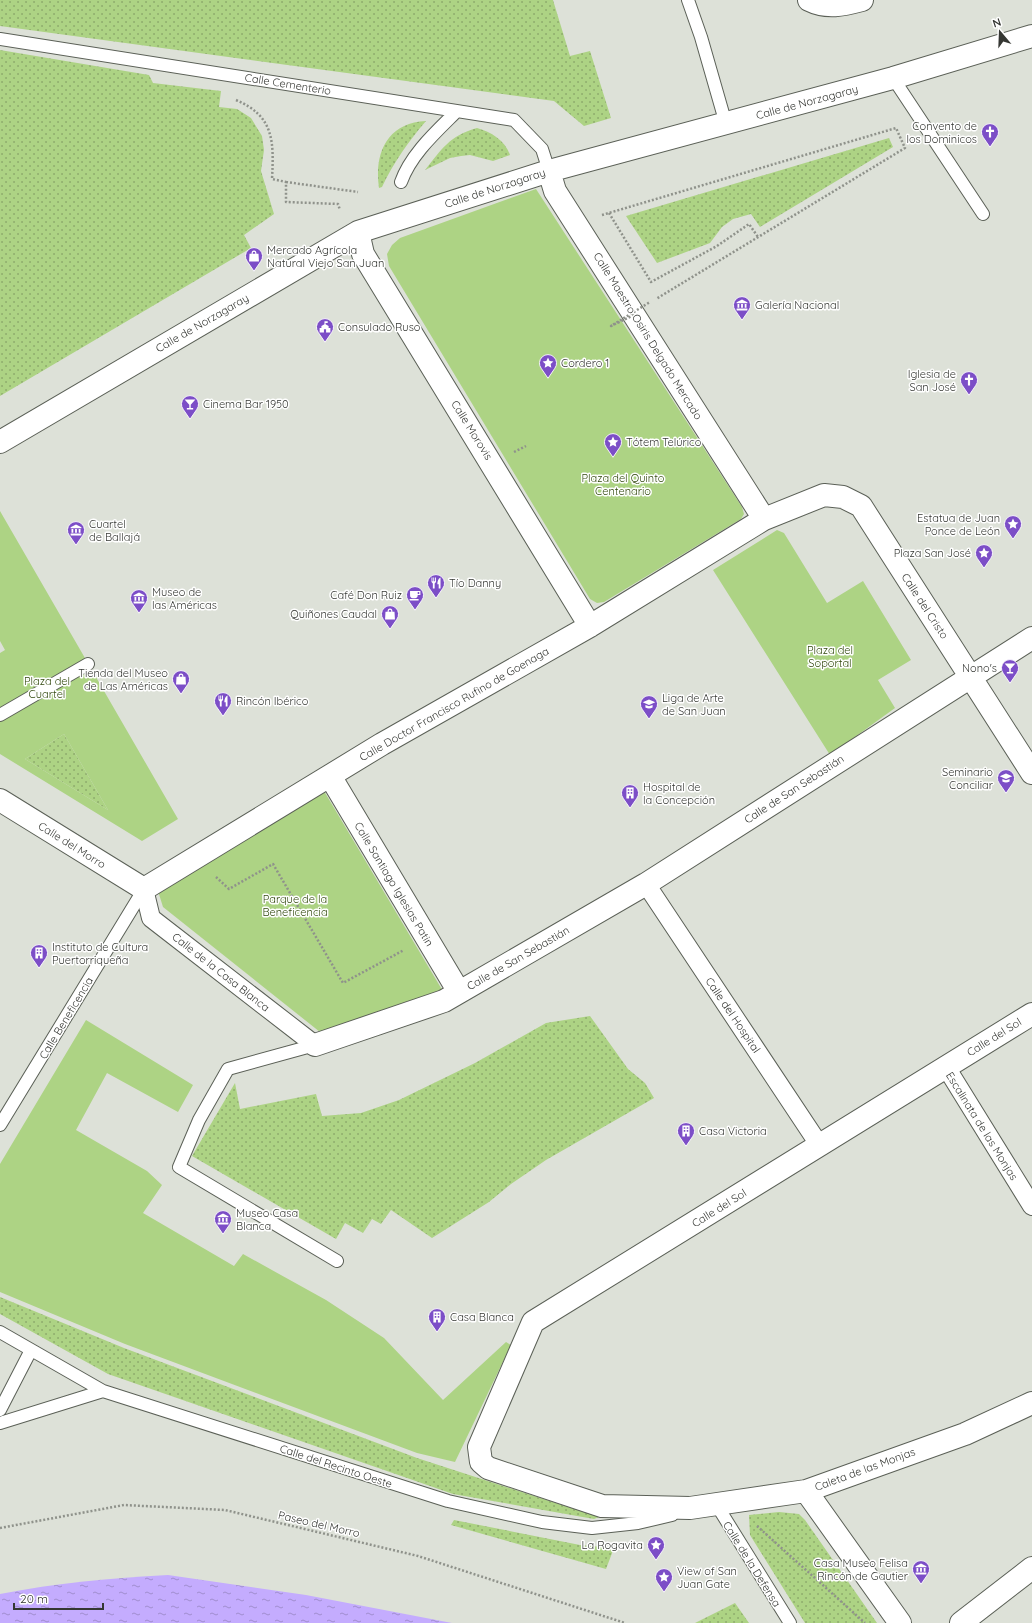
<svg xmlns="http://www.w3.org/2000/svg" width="1032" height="1623" viewBox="0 0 1032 1623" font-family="Quicksand,sans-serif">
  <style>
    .grass { fill: url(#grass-dots) }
    .park { fill: #add384; fill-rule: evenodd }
    .water { fill: url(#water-ripples) }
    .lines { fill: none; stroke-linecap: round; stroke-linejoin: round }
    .service-casing { stroke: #5b6057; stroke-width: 14 }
    .pedestrian-casing { stroke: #5b6057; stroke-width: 20 }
    .minor-casing { stroke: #5b6057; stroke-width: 24 }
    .path { stroke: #8f928b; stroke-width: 2.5; stroke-dasharray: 2 2; stroke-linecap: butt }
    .service { stroke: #fff; stroke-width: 12 }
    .pedestrian { stroke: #fff; stroke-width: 18 }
    .minor { stroke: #fff; stroke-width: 22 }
    .path-bridge { stroke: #8f928b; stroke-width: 2.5; stroke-dasharray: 2 2; stroke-linecap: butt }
    .labels { text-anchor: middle; stroke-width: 3; stroke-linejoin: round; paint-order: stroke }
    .street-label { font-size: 11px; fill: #353733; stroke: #fff }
    .poi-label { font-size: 11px; fill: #353733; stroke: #fff; text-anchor: start }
    .park-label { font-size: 11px; fill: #32490e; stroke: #fff }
  </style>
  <defs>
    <pattern id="grass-dots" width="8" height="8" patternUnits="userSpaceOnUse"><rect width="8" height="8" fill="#add384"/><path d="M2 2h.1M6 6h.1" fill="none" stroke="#8eac6d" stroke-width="1.8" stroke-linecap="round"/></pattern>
    <pattern id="water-ripples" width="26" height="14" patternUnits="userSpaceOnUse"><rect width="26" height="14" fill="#c4acfe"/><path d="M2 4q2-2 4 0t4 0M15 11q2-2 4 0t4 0" fill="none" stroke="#a08dce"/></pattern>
  </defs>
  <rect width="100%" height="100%" fill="#dde1d8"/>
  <path class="grass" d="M0 0H553L570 56 590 51 611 118 584 126 554 101 0 26Z
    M0 50 149 75 153 83 221 91 219 107 237 109 251 118 262 136 264 150 261 171 274 214 244 235 251 248 0 396Z
    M426 121C408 142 394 162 382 187L379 188C374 153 387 123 426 121Z
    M477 128C491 132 505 140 510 155L493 161 470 155 461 156 450 158 425 170C442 149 449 136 477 128Z
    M889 138 893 147 760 227 751 214 733 219 722 227 710 243 657 263 626 216Z
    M64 734 108 810 25 759Z
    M590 1016 628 1069 645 1083 654 1098 546 1160 511 1184 489 1202 432 1238 391 1210 381 1224 372 1219 363 1233 345 1223 336 1239 192 1156 235 1083 240 1109 316 1094 322 1116 361 1113 399 1100 475 1063 546 1023Z
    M0 1297 124 1348 417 1458 599 1517 594 1519 453 1494 108 1374 0 1314Z
    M779 1512 799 1514 805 1520 877 1623H805L750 1535 749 1515Z
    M454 1520 580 1545 614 1548 606 1569 451 1525Z
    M735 1603 749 1623H695Z"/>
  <path class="park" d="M536 189 742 507 744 514 741 519 604 602 597 603 590 599 389 266 387 254 392 245 400 238Z
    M0 511 178 819 142 841 0 754V653L5 650 0 641ZM64 734 108 810 25 759Z
    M777 530 784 533 827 603 863 581 911 660 878 680 895 708 830 755 713 570Z
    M324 791 444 993 325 1036 163 907 158 891Z
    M86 1020 193 1085 178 1112 107 1073 76 1130 147 1171 162 1185 143 1213 234 1266 243 1254 326 1300 384 1338 443 1400 506 1342 511 1345 455 1462 417 1453 125 1344 0 1292V1164Z"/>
  <path class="water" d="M168 1575 306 1595 452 1623H0V1594C56 1583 111 1578 168 1575Z"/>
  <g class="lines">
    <g class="service-casing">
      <path id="service" d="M688 0 701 37 726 124
        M0 39 514 120 542 149 549 171
        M893 78 983 214
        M401 182C411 154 436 132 457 111
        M0 715 88 664
        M315 1045 228 1069 199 1120 179 1167 337 1261
        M0 1125 144 889
        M0 1332 103 1391 448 1501 542 1522 592 1528 638 1523 672 1515
        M0 1410 31 1350
        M0 1423 103 1391
        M716 1504 790 1623"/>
    </g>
    <g class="pedestrian-casing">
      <path id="pedestrian" d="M646 884 820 1146
        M144 889 151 918 315 1045
        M946 1067 1032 1206"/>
    </g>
    <g class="minor-casing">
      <path id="minor" d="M809 0C827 9 843 5 862 0
        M549 171 555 191 764 519
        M358 232 363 254 590 626
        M0 442 358 232 549 171 893 78 1032 36
        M330 776 459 992
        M0 800 144 889 382 744 590 626 764 519 824 495 843 497 861 506 1032 773
        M1032 1014 533 1322 479 1447 481 1462 488 1468 602 1506 690 1508 806 1491 965 1434 1032 1403
        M315 1045 444 1001 646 884 1032 638
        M806 1491 900 1623
        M961 1623 1032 1568"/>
    </g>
    <path class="path" d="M236 100C274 116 274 141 272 179L286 182V202L338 204 340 210
      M286 182 358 192
      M609 213 651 282 717 246 749 224 758 237
      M602 215 896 128 905 148 656 299
      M514 452 526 446
      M216 877 229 889 273 864 343 983 404 950
      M757 1526 865 1623
      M0 1528 124 1505 225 1510 418 1556 625 1623"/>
    <use href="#service" class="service"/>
    <use href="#pedestrian" class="pedestrian"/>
    <use href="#minor" class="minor"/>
    <path class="path-bridge" d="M634 315 611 326 650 302"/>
  </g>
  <defs>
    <g id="church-pin" transform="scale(0.9)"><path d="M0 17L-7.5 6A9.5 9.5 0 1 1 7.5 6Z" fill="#7c4ec7" stroke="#fff"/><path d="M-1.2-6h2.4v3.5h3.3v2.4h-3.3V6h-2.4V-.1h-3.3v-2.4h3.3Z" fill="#fff"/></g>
    <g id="shop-pin" transform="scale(0.9)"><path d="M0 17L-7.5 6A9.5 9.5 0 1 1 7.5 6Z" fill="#7c4ec7" stroke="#fff"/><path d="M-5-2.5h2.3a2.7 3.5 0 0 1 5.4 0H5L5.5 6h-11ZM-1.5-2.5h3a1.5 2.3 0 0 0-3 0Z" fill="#fff"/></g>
    <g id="museum-pin" transform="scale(0.9)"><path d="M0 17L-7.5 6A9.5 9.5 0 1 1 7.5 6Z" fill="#7c4ec7" stroke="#fff"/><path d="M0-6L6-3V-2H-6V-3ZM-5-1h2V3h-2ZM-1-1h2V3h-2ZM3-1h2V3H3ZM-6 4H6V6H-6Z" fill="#fff"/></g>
    <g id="civic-pin" transform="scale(0.9)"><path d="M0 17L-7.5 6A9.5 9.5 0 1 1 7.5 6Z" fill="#7c4ec7" stroke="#fff"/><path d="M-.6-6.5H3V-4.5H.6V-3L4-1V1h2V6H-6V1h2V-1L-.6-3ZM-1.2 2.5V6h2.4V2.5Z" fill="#fff"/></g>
    <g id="sight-pin" transform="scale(0.9)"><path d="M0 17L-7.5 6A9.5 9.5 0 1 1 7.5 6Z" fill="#7c4ec7" stroke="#fff"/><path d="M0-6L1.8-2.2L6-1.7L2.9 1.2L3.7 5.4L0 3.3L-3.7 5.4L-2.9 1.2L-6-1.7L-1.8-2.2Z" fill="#fff"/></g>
    <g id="bar-pin" transform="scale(0.9)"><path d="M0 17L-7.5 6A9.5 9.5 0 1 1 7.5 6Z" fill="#7c4ec7" stroke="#fff"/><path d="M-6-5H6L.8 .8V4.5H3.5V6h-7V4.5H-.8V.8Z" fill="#fff"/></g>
    <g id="restaurant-pin" transform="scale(0.9)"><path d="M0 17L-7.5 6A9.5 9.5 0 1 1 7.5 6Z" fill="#7c4ec7" stroke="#fff"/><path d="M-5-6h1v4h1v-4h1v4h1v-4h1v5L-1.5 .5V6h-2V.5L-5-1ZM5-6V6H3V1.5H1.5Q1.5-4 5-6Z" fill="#fff"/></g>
    <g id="cafe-pin" transform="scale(0.9)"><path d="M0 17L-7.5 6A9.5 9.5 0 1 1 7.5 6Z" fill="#7c4ec7" stroke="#fff"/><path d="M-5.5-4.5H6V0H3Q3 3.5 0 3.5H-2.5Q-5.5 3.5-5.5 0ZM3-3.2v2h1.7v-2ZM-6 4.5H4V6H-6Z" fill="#fff"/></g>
    <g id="school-pin" transform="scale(0.9)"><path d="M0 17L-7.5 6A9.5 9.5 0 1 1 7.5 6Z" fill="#7c4ec7" stroke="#fff"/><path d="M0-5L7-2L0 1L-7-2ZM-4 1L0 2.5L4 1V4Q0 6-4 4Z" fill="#fff"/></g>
    <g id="building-pin" transform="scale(0.9)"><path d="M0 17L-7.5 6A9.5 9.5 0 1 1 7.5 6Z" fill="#7c4ec7" stroke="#fff"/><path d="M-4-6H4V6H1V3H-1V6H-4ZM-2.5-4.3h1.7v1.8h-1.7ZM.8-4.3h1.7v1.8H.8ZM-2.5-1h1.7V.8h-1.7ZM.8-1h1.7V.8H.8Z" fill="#fff"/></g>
  </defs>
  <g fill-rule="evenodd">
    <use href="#church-pin" x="990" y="132"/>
    <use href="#shop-pin" x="254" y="256"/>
    <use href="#museum-pin" x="742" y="305"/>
    <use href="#civic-pin" x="325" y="327"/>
    <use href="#sight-pin" x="548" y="363"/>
    <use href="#church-pin" x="969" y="380"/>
    <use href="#bar-pin" x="190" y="404"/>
    <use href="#sight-pin" x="613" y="442"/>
    <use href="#sight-pin" x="1013" y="524"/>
    <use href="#museum-pin" x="76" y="530"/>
    <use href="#sight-pin" x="984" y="553"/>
    <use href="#restaurant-pin" x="436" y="583"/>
    <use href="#cafe-pin" x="415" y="595"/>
    <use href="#museum-pin" x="139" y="598"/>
    <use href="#shop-pin" x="390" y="614"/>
    <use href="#bar-pin" x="1010" y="668"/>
    <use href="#shop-pin" x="181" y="679"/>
    <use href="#restaurant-pin" x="223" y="701"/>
    <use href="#school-pin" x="649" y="704"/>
    <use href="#school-pin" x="1006" y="778"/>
    <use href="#building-pin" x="630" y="793"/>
    <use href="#building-pin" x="39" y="953"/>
    <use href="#building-pin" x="686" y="1131"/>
    <use href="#museum-pin" x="223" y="1219"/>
    <use href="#building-pin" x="437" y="1317"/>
    <use href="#sight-pin" x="656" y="1545"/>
    <use href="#museum-pin" x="921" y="1569"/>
    <use href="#sight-pin" x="664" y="1577"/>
  </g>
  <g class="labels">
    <g class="street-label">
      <text transform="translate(288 84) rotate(9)" y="4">Calle Cementerio</text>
      <text transform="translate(807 102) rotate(-15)" y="4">Calle de Norzagaray</text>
      <text transform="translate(495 188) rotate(-18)" y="4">Calle de Norzagaray</text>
      <text transform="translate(202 323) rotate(-30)" y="4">Calle de Norzagaray</text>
      <text transform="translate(648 336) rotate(58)" y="4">Calle Maestro Osiris Delgado Mercado</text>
      <text transform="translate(472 430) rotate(58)" y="4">Calle Morovis</text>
      <text transform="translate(925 606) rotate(57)" y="4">Calle del Cristo</text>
      <text transform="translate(454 704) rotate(-30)" y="4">Calle Doctor Francisco Rufino de Goenaga</text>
      <text transform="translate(794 789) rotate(-33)" y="4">Calle de San Sebastián</text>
      <text transform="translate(72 845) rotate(32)" y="4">Calle del Morro</text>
      <text transform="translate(394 884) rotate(59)" y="4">Calle Santiago Iglesias Patin</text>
      <text transform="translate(518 958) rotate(-30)" y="4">Calle de San Sebastián</text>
      <text transform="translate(221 972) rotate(38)" y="4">Calle de la Casa Blanca</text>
      <text transform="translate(733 1015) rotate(56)" y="4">Calle del Hospital</text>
      <text transform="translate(66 1018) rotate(-59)" y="4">Calle Beneficencia</text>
      <text transform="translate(994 1037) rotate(-32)" y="4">Calle del Sol</text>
      <text transform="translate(982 1126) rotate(58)" y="4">Escalinata de las Monjas</text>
      <text transform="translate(719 1208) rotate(-32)" y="4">Calle del Sol</text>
      <text transform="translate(336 1466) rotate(18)" y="4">Calle del Recinto Oeste</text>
      <text transform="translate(865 1469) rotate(-20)" y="4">Caleta de las Monjas</text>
      <text transform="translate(319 1524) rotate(13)" y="4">Paseo del Morro</text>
      <text transform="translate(752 1564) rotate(58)" y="4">Calle de la Defensa</text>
    </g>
    <g class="poi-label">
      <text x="977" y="130" text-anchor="end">Convento de<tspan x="977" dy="13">los Dominicos</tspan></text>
      <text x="267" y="254">Mercado Agrícola<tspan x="267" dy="13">Natural Viejo San Juan</tspan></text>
      <text x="755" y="309">Galería Nacional</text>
      <text x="338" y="331">Consulado Ruso</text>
      <text x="561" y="367">Cordero 1</text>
      <text x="956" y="378" text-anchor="end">Iglesia de<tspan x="956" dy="13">San José</tspan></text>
      <text x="203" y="408">Cinema Bar 1950</text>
      <text x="626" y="446">Tótem Telúrico</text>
      <text x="1000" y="522" text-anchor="end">Estatua de Juan<tspan x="1000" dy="13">Ponce de León</tspan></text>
      <text x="89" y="528">Cuartel<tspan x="89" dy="13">de Ballajá</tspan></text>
      <text x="971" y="557" text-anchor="end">Plaza San José</text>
      <text x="449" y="587">Tío Danny</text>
      <text x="152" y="596">Museo de<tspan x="152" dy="13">las Américas</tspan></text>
      <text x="402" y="599" text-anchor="end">Café Don Ruiz</text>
      <text x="377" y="618" text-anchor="end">Quiñones Caudal</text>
      <text x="997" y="672" text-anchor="end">Nono's</text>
      <text x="168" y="677" text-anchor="end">Tienda del Museo<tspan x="168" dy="13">de Las Américas</tspan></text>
      <text x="662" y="702">Liga de Arte<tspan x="662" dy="13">de San Juan</tspan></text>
      <text x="236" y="705">Rincón Ibérico</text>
      <text x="993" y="776" text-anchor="end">Seminario<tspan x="993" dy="13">Conciliar</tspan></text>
      <text x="643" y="791">Hospital de<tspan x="643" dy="13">la Concepción</tspan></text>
      <text x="52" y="951">Instituto de Cultura<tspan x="52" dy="13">Puertorriqueña</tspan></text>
      <text x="699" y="1135">Casa Victoria</text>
      <text x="236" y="1217">Museo Casa<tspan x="236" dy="13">Blanca</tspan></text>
      <text x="450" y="1321">Casa Blanca</text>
      <text x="643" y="1549" text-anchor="end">La Rogavita</text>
      <text x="908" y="1567" text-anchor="end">Casa Museo Felisa<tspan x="908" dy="13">Rincón de Gautier</tspan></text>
      <text x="677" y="1575">View of San<tspan x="677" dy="13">Juan Gate</tspan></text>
    </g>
    <g class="park-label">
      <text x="623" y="482">Plaza del Quinto<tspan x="623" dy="13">Centenario</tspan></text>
      <text x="830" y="654">Plaza del<tspan x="830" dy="13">Soportal</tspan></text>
      <text x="47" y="685">Plaza del<tspan x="47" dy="13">Cuartel</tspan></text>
      <text x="295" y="903">Parque de la<tspan x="295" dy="13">Beneficencia</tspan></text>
    </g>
  </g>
  <g transform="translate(1000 32) rotate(341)" stroke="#ffffff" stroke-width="3" paint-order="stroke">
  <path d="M0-3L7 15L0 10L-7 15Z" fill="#353733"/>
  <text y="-6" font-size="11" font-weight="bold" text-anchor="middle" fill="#353733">N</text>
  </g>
  <path d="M14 1603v6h89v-6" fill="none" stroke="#353733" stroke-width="2"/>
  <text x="20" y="1603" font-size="12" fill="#353733" stroke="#ffffff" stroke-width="3" paint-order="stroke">20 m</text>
</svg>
